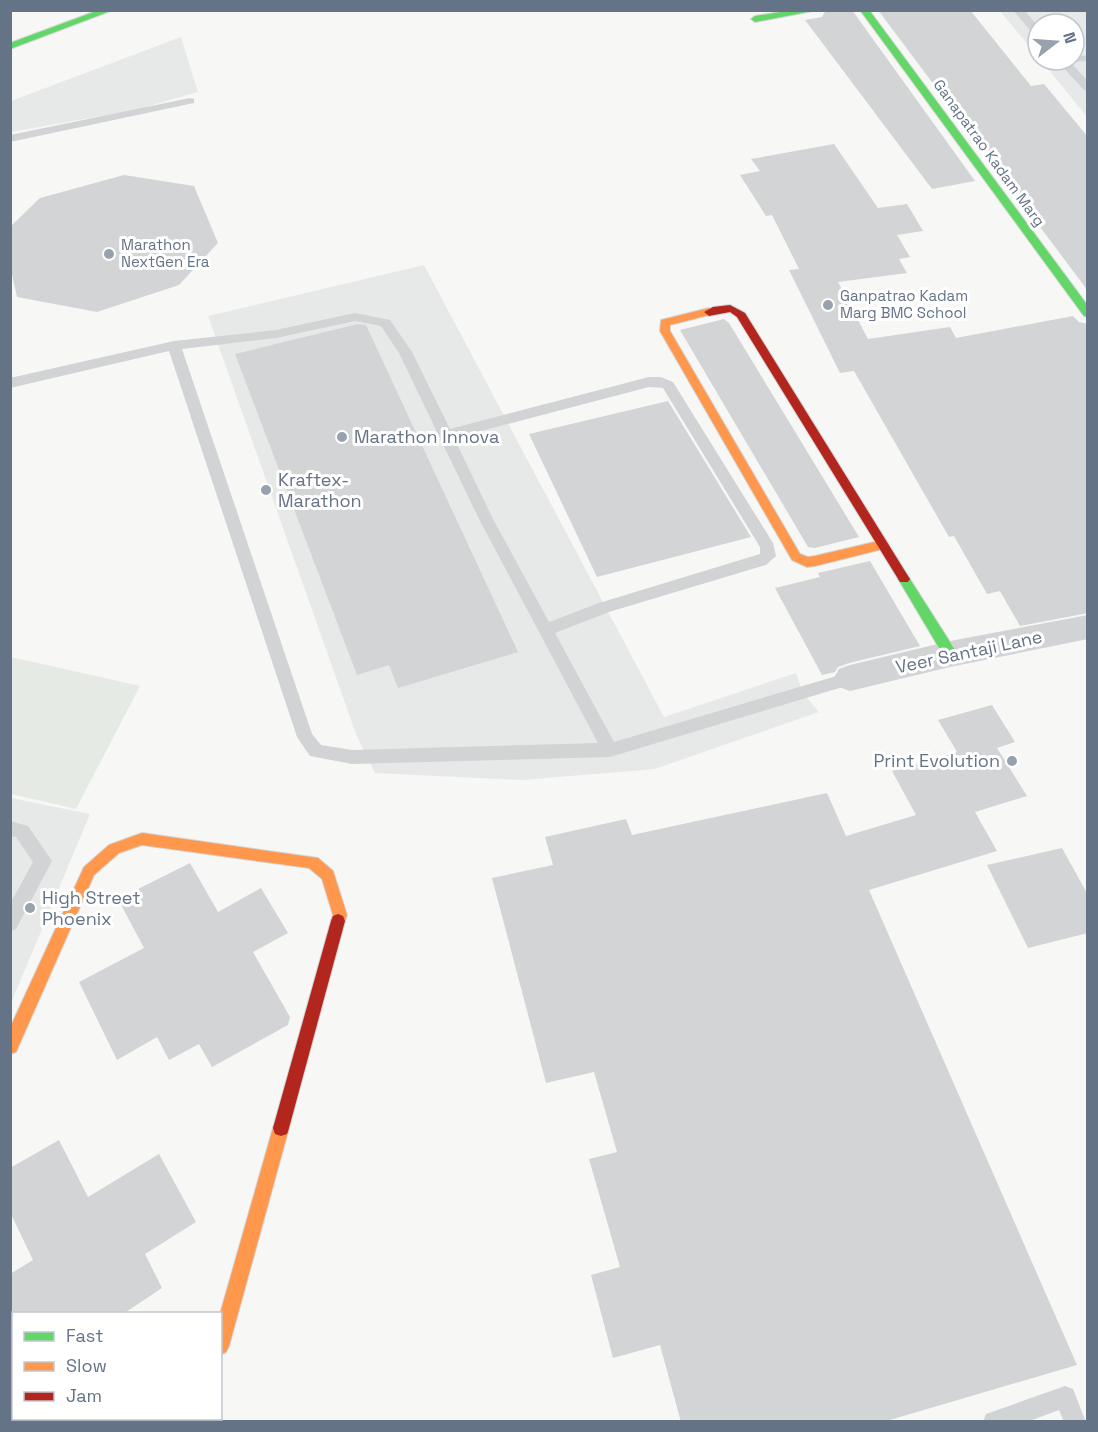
<svg xmlns="http://www.w3.org/2000/svg" width="1098" height="1432" viewBox="0 0 1098 1432" font-family="'Space Grotesk',sans-serif">
  <style>
    .built { fill: #e7e8e8 }
    .green { fill: #e6eae4 }
    .building { fill: #d3d4d6 }
    .lines { fill: none; stroke-linecap: round; stroke-linejoin: round }
    .fast-casing { stroke: #d3d5d6; stroke-width: 2 }
    .slow-casing { stroke: #d3d5d6; stroke-width: 2 }
    .jam-casing { stroke: #d3d5d6; stroke-width: 2 }
    .lane { fill: #d2d3d4; fill-rule: evenodd }
    .street { fill: #d2d3d4; fill-rule: evenodd }
    .fast { fill: #63d668; fill-rule: evenodd }
    .slow { fill: #ff974d; fill-rule: evenodd }
    .jam { fill: #b3261e; fill-rule: evenodd }
    .poi-dot { fill: #98a1ae; stroke: #fff; stroke-width: 2 }
    .labels { text-anchor: middle; stroke-width: 6; stroke-linejoin: round; paint-order: stroke }
    .far-street-label { font-size: 15px; fill: #657387; stroke: #fff }
    .far-poi-label { font-size: 15px; fill: #657387; stroke: #fff; text-anchor: start }
    .poi-label { font-size: 18px; fill: #657387; stroke: #fff; text-anchor: start }
    .street-label { font-size: 18px; fill: #657387; stroke: #fff }
  </style>
  <rect width="100%" height="100%" fill="#f7f7f6"/>
  <path class="built" d="M1000 11H1087V117L1041 60H1074V24H1038V57Z
    M181 37 198 92 135 110 11 132V101Z
    M424 265 664 717 796 673 803 693 819 712 655 769 522 780 375 773 356 734 208 316Z
    M11 798 90 814 11 1003Z"/>
  <path class="green" d="M11 657 140 686 76 809 11 794Z"/>
  <path class="building" d="M826 10H852L975 181 932 189 805 20 822 17Z
    M878 10H970L1031 86 1044 84 1088 137V291Z
    M834 144 878 208 907 204 923 231 897 235 910 257 899 259 907 273 838 282 868 339 950 327 956 338 1073 316 1079 322 1088 324V613L1020 626 1000 591 987 594 954 536 949 537 854 371 840 373 789 270 799 269 772 215 766 216 740 175 760 171 751 159Z
    M124 175 194 186 218 243 179 285 97 312 17 297 10 265V227L40 198Z
    M724 319 729 323 859 537 815 548 808 547 680 330Z
    M358 324 366 325 518 652 398 688 389 665 357 675 235 354Z
    M668 401 751 537 597 577 529 434Z
    M870 561 920 646 849 663 838 667 835 672 822 675 775 588 820 577 818 573Z
    M992 705 1015 742 997 748 1027 796 975 812 997 851 869 890 1077 1365 883 1422H681L660 1345 613 1358 591 1275 620 1267 589 1159 617 1152 594 1072 546 1083 492 878 553 865 545 837 626 819 632 835 827 793 846 836 916 815 892 771 957 752 938 720Z
    M1062 848 1088 895V933L1028 948 987 865Z
    M190 863 218 912 261 888 288 933 253 952 290 1017 288 1025 212 1067 199 1044 169 1060 157 1037 117 1060 79 982 144 948 118 899Z
    M59 1140 88 1197 159 1154 196 1222 145 1254 162 1288 123 1314H10V1274L33 1260 10 1212V1168Z"/>
  <g class="lines">
    <g class="fast-casing">
      <path id="fast" d="M99 10H113L10 49V43Z
        M793 10H818L755 22 751 19 755 16Z
        M860 10H869L1088 306V317L1084 316Z
        M904 574 908 576 955 650 957 654 955 658H945L900 582 898 579Z"/>
    </g>
    <g class="slow-casing">
      <path id="slow" d="M709 308 714 312 713 314 670 325V331L800 554 808 557 815 556 883 540 889 545 887 548 815 566 807 567 792 560 660 331 661 320Z
        M142 833 318 858 333 871 347 915 343 926 338 928 333 926 331 921 333 915 322 879 309 868 142 845 119 853 94 875 16 1052 10 1054V1028L84 867 109 845Z
        M281 1120 287 1122 289 1128 229 1346 226 1352 220 1355V1314L273 1128 275 1122Z"/>
    </g>
    <g class="jam-casing">
      <path id="jam" d="M730 305 745 313 908 576 910 579 908 582H900L737 317 730 312 709 316 704 312 713 307Z
        M338 914 343 916 345 921 289 1128 287 1134 281 1136 275 1134 273 1128 331 921 333 916Z"/>
    </g>
    <path class="lane" d="M1013 10H1024L1038 26V36L1034 35Z
      M1088 55V61L1070 62 1088 81V91L1084 90 1056 60H1074V57Z
      M190 98 194 99V103L10 142V135Z
      M355 313 390 320 412 352 450 429 649 377H661L673 382 773 543 776 556 766 565 609 612 555 633 614 742 850 672 856 673 858 678 856 683 610 757 352 764 310 756 297 737 169 351 10 388V378L174 341 276 330ZM355 321 381 326 399 353 479 519 598 743 352 750 321 745 312 734 182 349 276 338ZM649 387 663 388 760 547V554L599 603 549 622 493 519 454 438Z
      M10 821 28 826 52 861 16 929 10 931V904L33 862 16 837 10 836Z
      M1065 1386 1073 1389 1086 1422H1064L1059 1410 1027 1422H983L986 1414Z"/>
    <path class="street" d="M1088 615V639L950 667 850 691 839 687 834 678 839 669 850 665 950 641Z
      M220 1414 221 1422H177L178 1418H220Z
      M14 1416V1418H80L81 1422H14L13 1418Z
      M98 1418H145L144 1422H97Z"/>
    <use href="#fast" class="fast"/>
    <use href="#slow" class="slow"/>
    <use href="#jam" class="jam"/>
  </g>
  <g class="poi-dot">
    <circle cx="109" cy="254" r="6"/>
    <circle cx="828" cy="305" r="6"/>
    <circle cx="342" cy="437" r="6"/>
    <circle cx="266" cy="490" r="6"/>
    <circle cx="1012" cy="761" r="6"/>
    <circle cx="30" cy="908" r="6"/>
  </g>
  <g class="labels">
    <g class="far-street-label">
      <text transform="translate(989 153) rotate(54)" y="5">Ganapatrao Kadam Marg</text>
    </g>
    <g class="far-poi-label">
      <text x="121" y="250">Marathon<tspan x="121" dy="17">NextGen Era</tspan></text>
      <text x="840" y="301">Ganpatrao Kadam<tspan x="840" dy="17">Marg BMC School</tspan></text>
    </g>
    <g class="poi-label">
      <text x="354" y="443">Marathon Innova</text>
      <text x="278" y="486">Kraftex-<tspan x="278" dy="21">Marathon</tspan></text>
      <text x="1000" y="767" text-anchor="end">Print Evolution</text>
      <text x="42" y="904">High Street<tspan x="42" dy="21">Phoenix</tspan></text>
    </g>
    <g class="street-label">
      <text transform="translate(969 652) rotate(-12)" y="6">Veer Santaji Lane</text>
    </g>
  </g>
  <rect width="1098" height="1432" fill="none" stroke="#657387" stroke-width="24"/>
  <rect x="12" y="1312" width="210" height="108" fill="#ffffff" stroke="#c1c7cf" stroke-width="1.5"/>
  <rect x="24" y="1332" width="30" height="9" fill="#63d668" stroke="#c1c7cf" stroke-width="1.5"/>
  <text x="66" y="1342" font-size="18" fill="#657387">Fast</text>
  <rect x="24" y="1362" width="30" height="9" fill="#ff974d" stroke="#c1c7cf" stroke-width="1.5"/>
  <text x="66" y="1372" font-size="18" fill="#657387">Slow</text>
  <rect x="24" y="1392" width="30" height="9" fill="#b3261e" stroke="#c1c7cf" stroke-width="1.5"/>
  <text x="66" y="1402" font-size="18" fill="#657387">Jam</text>
  <g transform="translate(1056 42) rotate(73)"><circle r="28" fill="#ffffff" stroke="#c1c7cf" stroke-width="1.5"/>
  <path d="M0-4.5L10 22L0 15L-10 22Z" fill="#98a1ae"/>
  <text y="-9" font-size="16" font-weight="bold" text-anchor="middle" fill="#657387">N</text>
  </g>
</svg>
